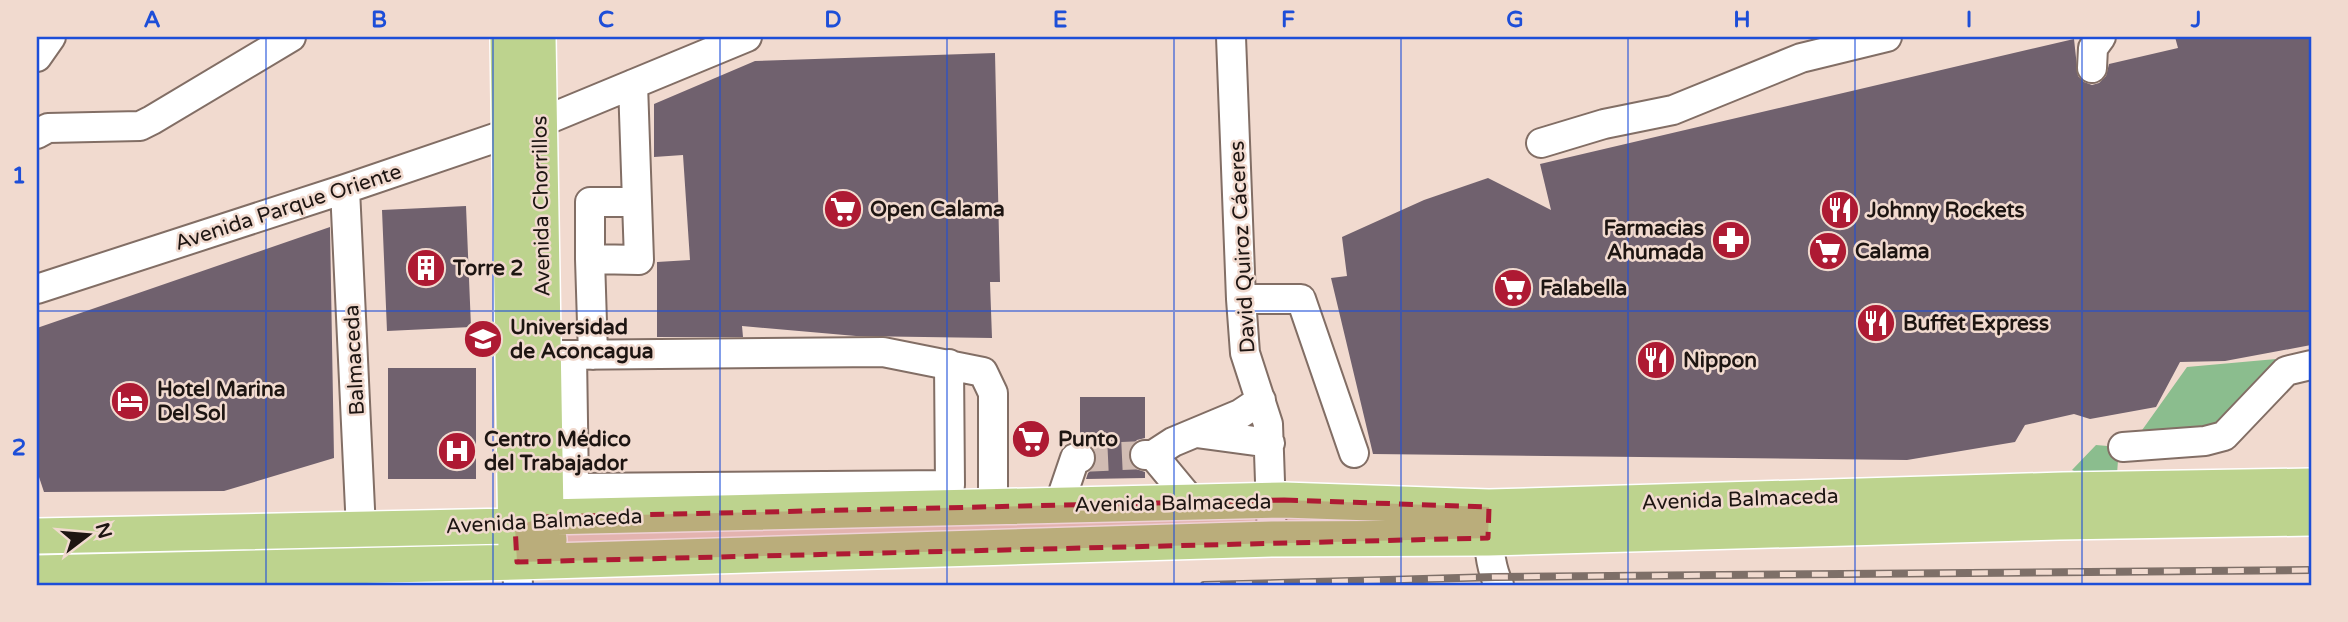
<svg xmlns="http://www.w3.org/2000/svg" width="2348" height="622" viewBox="0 0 2348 622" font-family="'Varela Round',sans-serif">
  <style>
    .green { fill: #8bbd8e }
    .building { fill: #70616e }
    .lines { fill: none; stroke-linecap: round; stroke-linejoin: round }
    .minor-tunnel { stroke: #d1bcb3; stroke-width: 28; stroke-dasharray: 28 14; stroke-linecap: butt }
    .minor-casing { stroke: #826e65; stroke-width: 32 }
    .major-casing { stroke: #fff; stroke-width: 38 }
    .minor { stroke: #fff; stroke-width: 28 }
    .major { stroke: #bdd38e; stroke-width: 35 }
    .rail-casing { stroke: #7e6f68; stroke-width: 8 }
    .rail { stroke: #f1dacf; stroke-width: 5; stroke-dasharray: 16; stroke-linecap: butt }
    .marked { fill: #ae1a33; fill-opacity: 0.2; stroke: #ae1a33; stroke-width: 5; stroke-dasharray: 14 9; stroke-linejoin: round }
    .grid { fill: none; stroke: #1d4ed8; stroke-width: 2; stroke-opacity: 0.55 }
    .labels { text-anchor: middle; stroke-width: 5; stroke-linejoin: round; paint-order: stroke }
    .street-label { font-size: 21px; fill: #1d1512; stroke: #f1dacf }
    .poi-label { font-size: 21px; font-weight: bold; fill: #1d1512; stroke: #f1dacf; text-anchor: start }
    .neatline { fill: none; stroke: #1d4ed8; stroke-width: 2.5 }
    .grid-label { font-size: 23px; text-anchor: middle; font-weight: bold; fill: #1d4ed8 }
  </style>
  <rect width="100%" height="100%" fill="#f1dacf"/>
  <path class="green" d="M2276 359 2222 432 2140 433 2187 367Z
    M2096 445 2119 447 2117 474H2080L2072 470Z"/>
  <path class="building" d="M2175 37H2311V345L2225 361 2180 362 2156 407 2090 419 2074 414 2025 425 2015 442 1907 460 1373 454 1331 278 1347 276 1342 237 1424 200 1488 178 1551 210 1540 164 2074 39 2078 76 2084 82 2092 85 2099 83 2106 76 2109 64 2178 48Z
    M995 53 1000 282H990L992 338 856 336 742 326 743 337H657V262L690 260 683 155 654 157V104L755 61Z
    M466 206 471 327 387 331 382 210Z
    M330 227 334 458 224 491 44 492 37 471V328Z
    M388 368H476V479H388Z
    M1080 397H1145V438L1137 440 1131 446 1128 456 1130 463 1136 469 1145 472V478L1086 479 1088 473 1095 466 1097 457 1094 449 1089 444 1080 441Z"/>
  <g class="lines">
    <path class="minor-tunnel" d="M1080 458 1145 455"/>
    <g class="minor-casing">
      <path id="minor" d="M1231 37 1241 299 1245 353 1268 424 1272 539
        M37 57 51 37
        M2092 68 2093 48 2101 37
        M37 134 48 128 140 126 152 120 291 37
        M1541 143 1604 124 1673 110 1801 58 1887 37
        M345 189 361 530
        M590 259V202H637
        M37 289 345 189 539 123 747 37
        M1241 299H1301L1354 453
        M555 355 883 352 983 372 993 393V507
        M572 355 574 488 950 485 949 364
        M593 355 590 259 639 260 633 84
        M1196 433 1270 443
        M2123 447 2205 441 2224 436 2286 371 2311 365
        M1145 455H1153L1192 502
        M1153 455 1173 442 1240 414 1261 400
        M1059 505 1075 458H1080
        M1489 517C1488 539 1489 565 1499 585
        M517 562 518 585"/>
    </g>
    <g class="major-casing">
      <path id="major" d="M508 37 516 548
        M538 37 546 517 549 540
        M37 536 515 526 546 517 1284 500 1489 507 2063 490 2311 486
        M37 573 517 562 1272 539 1488 538 2059 522 2311 518"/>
    </g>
    <use href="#minor" class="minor"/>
    <use href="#major" class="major"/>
    <g class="rail-casing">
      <path id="rail" d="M1204 585 1495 577 2311 570"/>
    </g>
    <use href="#rail" class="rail"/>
  </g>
  <path class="marked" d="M1284 500 1489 507 1488 538 517 562 515 526 546 517Z"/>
  <path class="grid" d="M266 37V585M493 37V585M720 37V585M947 37V585M1174 37V585M1401 37V585M1628 37V585M1855 37V585M2082 37V585M37 311H2311"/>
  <defs>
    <g id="supermarket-disc" transform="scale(2.0125)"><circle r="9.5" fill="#ae1a33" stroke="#f1dacf"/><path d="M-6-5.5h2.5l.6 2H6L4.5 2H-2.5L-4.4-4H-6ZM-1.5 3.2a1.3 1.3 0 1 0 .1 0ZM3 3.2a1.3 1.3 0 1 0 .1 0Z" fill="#fff"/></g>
    <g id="restaurant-disc" transform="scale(2.0125)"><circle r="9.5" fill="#ae1a33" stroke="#f1dacf"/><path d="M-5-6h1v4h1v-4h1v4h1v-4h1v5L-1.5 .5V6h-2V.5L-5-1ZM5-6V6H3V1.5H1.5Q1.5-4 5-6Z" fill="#fff"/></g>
    <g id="pharmacy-disc" transform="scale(2.0125)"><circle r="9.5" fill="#ae1a33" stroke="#f1dacf"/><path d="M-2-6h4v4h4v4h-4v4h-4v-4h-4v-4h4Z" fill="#fff"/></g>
    <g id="building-disc" transform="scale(2.0125)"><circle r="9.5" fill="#ae1a33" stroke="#f1dacf"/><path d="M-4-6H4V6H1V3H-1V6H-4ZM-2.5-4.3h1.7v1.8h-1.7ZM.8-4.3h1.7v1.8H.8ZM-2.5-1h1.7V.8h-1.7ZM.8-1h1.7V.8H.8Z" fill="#fff"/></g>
    <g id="university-disc" transform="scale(2.0125)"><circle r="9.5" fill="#ae1a33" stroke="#f1dacf"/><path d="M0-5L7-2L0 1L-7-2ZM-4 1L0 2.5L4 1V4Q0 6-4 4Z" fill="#fff"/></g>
    <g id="hotel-disc" transform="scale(2.0125)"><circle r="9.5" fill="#ae1a33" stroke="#f1dacf"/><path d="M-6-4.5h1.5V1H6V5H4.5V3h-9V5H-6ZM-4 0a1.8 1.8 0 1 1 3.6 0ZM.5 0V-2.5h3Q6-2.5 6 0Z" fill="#fff"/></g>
    <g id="hospital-disc" transform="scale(2.0125)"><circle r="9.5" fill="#ae1a33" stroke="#f1dacf"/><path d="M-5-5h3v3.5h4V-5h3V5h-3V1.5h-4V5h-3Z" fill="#fff"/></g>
  </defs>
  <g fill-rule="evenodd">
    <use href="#supermarket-disc" x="843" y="209"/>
    <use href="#restaurant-disc" x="1840" y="210"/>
    <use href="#pharmacy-disc" x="1731" y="240"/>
    <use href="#supermarket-disc" x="1828" y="251"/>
    <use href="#building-disc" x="426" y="268"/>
    <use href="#supermarket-disc" x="1513" y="288"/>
    <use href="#restaurant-disc" x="1876" y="323"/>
    <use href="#university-disc" x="483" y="339"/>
    <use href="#restaurant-disc" x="1656" y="360"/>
    <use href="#hotel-disc" x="130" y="401"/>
    <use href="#supermarket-disc" x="1031" y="439"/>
    <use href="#hospital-disc" x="457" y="451"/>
  </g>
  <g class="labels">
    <g class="street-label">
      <text transform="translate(541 206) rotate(-91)" y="7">Avenida Chorrillos</text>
      <text transform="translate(288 207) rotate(-18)" y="7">Avenida Parque Oriente</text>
      <text transform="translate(1242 247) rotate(-93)" y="7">David Quiroz Cáceres</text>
      <text transform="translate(354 360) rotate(-93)" y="7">Balmaceda</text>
      <text transform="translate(1740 499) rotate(-2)" y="7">Avenida Balmaceda</text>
      <text transform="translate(1173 503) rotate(-1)" y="7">Avenida Balmaceda</text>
      <text transform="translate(544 521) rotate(-3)" y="7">Avenida Balmaceda</text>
    </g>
    <g class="poi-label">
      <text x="870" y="216">Open Calama</text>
      <text x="1867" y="217">Johnny Rockets</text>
      <text x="1704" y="235" text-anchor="end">Farmacias<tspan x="1704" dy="24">Ahumada</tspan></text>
      <text x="1855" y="258">Calama</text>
      <text x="453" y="275">Torre 2</text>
      <text x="1540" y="295">Falabella</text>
      <text x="1903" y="330">Buffet Express</text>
      <text x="510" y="334">Universidad<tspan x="510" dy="24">de Aconcagua</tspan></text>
      <text x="1683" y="367">Nippon</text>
      <text x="157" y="396">Hotel Marina<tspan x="157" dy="24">Del Sol</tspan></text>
      <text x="484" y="446">Centro Médico<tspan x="484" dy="24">del Trabajador</tspan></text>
      <text x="1058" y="446">Punto</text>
    </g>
  </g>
  <rect width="2348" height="622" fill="none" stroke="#f1dacf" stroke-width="77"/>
  <g transform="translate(88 535) rotate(74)" stroke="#f1dacf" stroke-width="5" paint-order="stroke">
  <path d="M0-5L12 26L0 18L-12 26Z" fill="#1d1512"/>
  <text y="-10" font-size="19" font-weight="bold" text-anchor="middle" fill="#1d1512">N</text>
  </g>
  <rect x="38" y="38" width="2272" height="546" class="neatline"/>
  <g class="grid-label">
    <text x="152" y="27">A</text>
    <text x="379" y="27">B</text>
    <text x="606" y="27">C</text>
    <text x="833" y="27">D</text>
    <text x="1060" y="27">E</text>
    <text x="1288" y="27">F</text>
    <text x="1515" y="27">G</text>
    <text x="1742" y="27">H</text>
    <text x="1969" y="27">I</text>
    <text x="2196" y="27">J</text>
    <text x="19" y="183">1</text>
    <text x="19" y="455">2</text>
  </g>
</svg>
